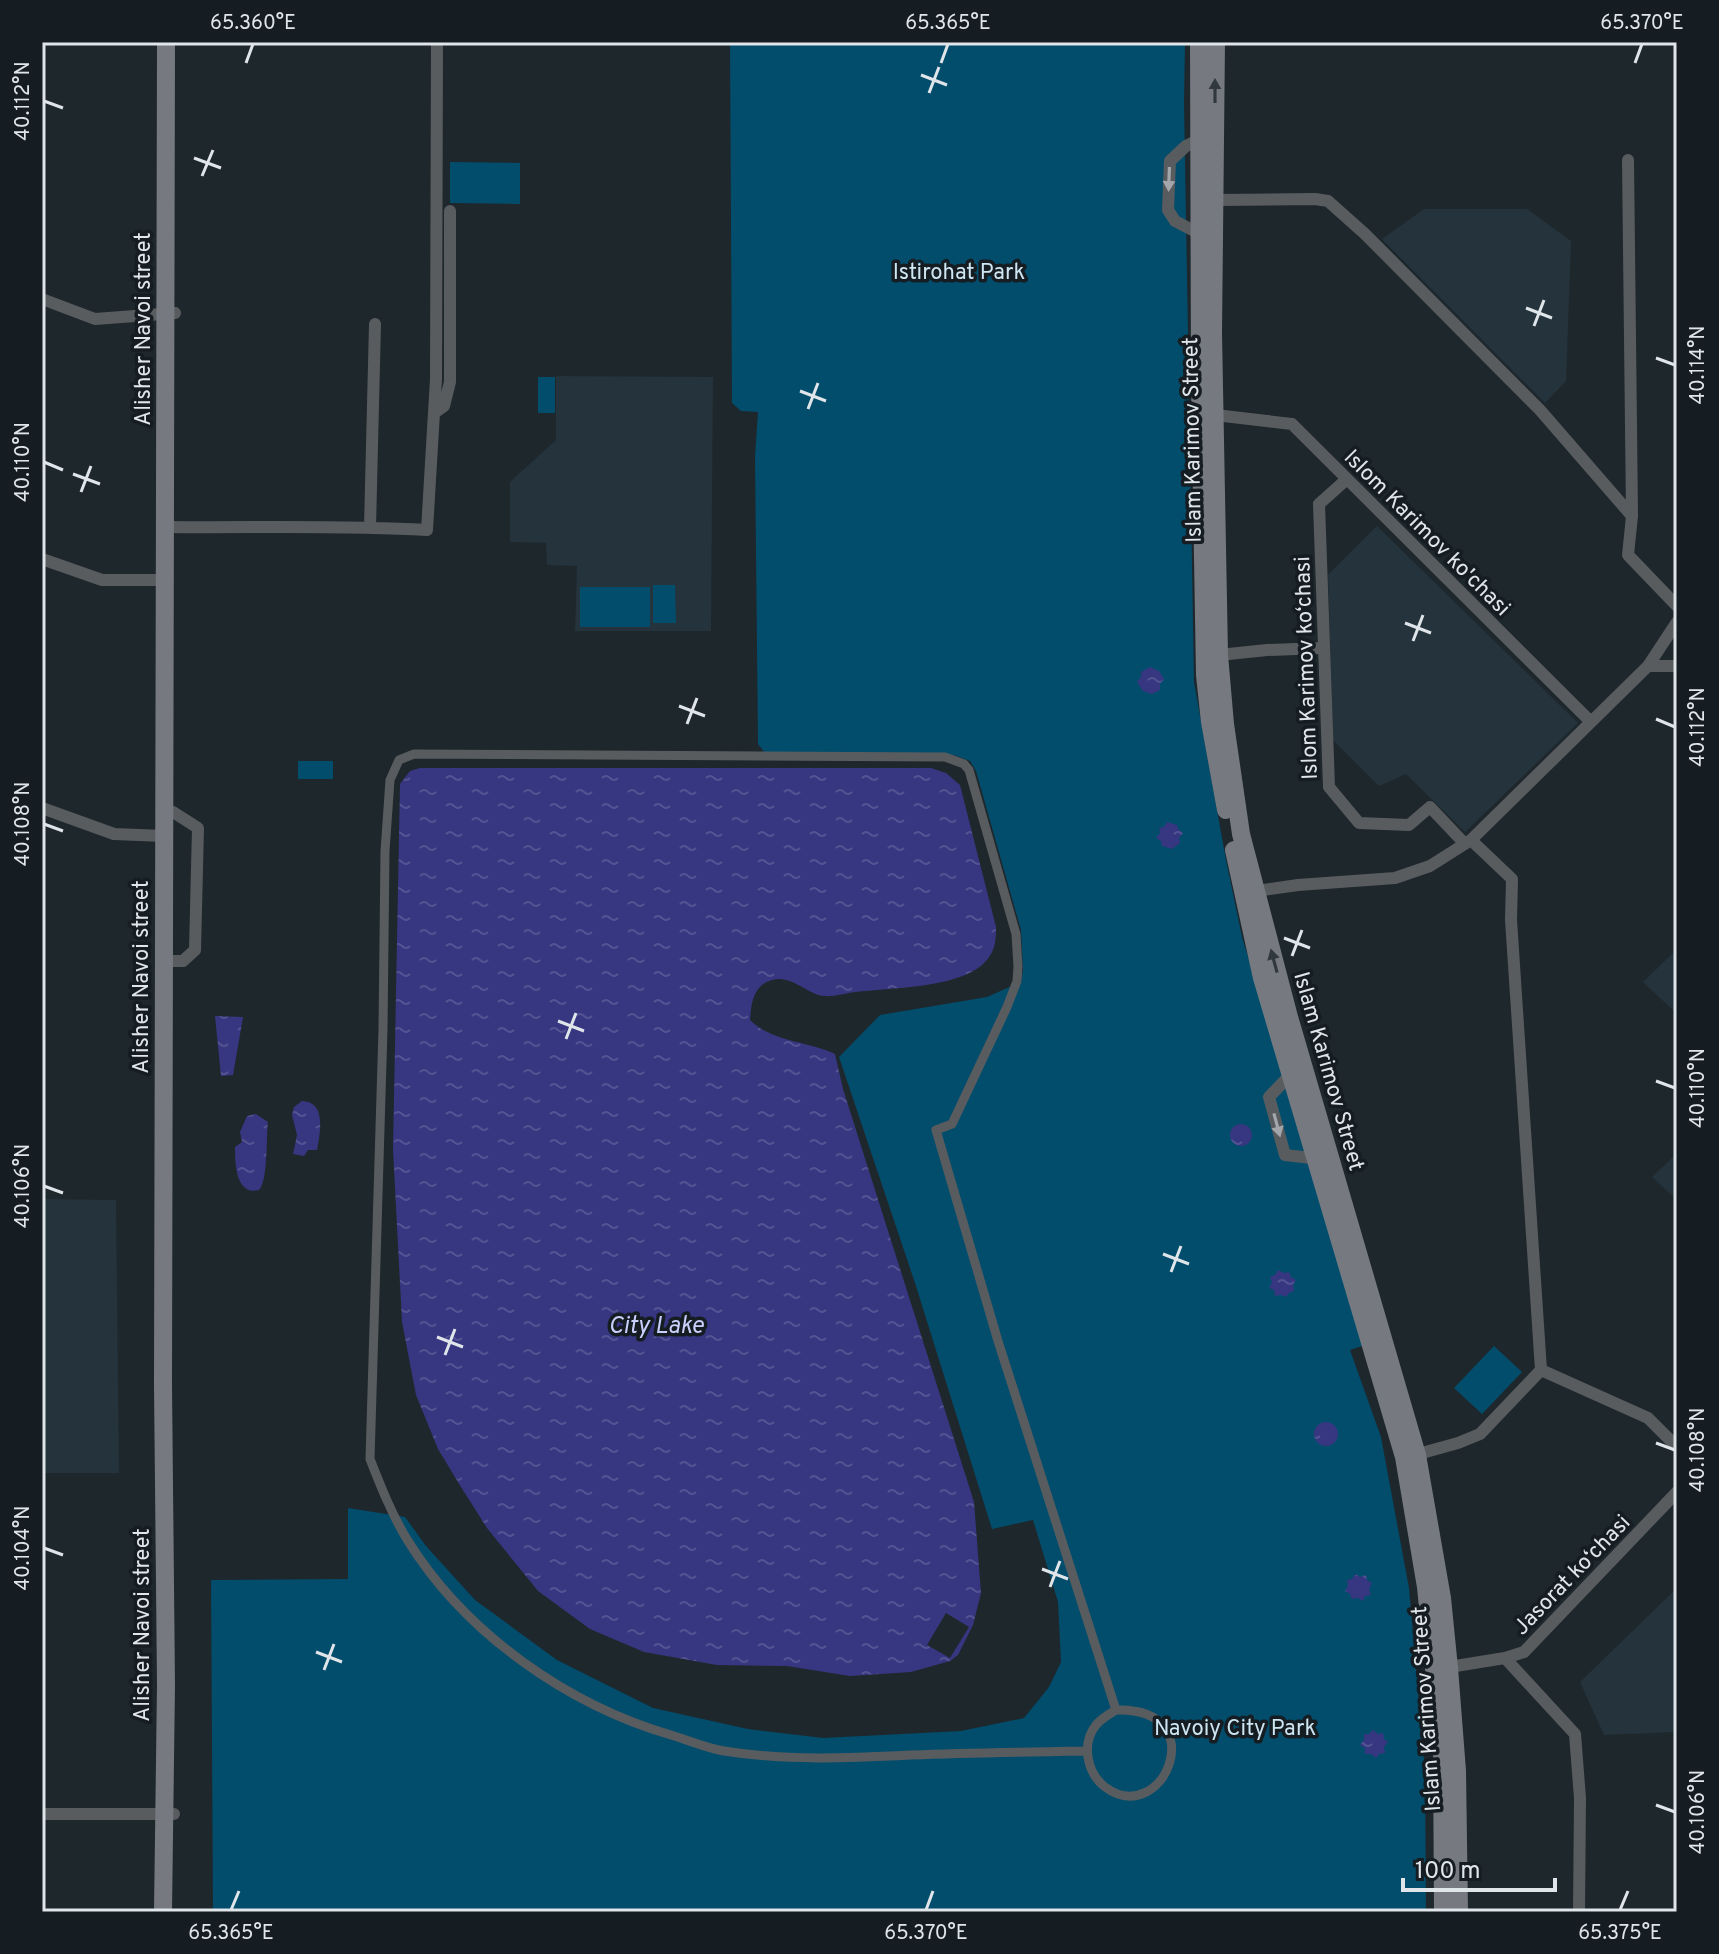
<svg xmlns="http://www.w3.org/2000/svg" width="1719" height="1954" viewBox="0 0 1719 1954" font-family="Overpass,sans-serif">
  <style>
    .built { fill: #24333c }
    .green { fill: #034d6c }
    .water { fill: url(#water-ripples) }
    .pier { fill: #1e272c }
    .lines { fill: none; stroke-linecap: round; stroke-linejoin: round }
    .pedestrian { stroke: #595c5f; stroke-width: 9 }
    .minor { stroke: #595c5f; stroke-width: 12 }
    .secondary { stroke: #767a80; stroke-width: 18 }
    .oneway { fill: #32393e }
    .oneway2 { fill: #a3a7ab }
    .ticks { fill: none; stroke: #dfe5e9; stroke-width: 3 }
    .labels { text-anchor: middle; stroke-width: 7; stroke-linejoin: round; paint-order: stroke }
    .park-label { font-size: 22px; fill: #cee5f2; stroke: #151d22 }
    .street-label { font-size: 22px; fill: #dfe5e9; stroke: #151d22 }
    .water-label { font-size: 24px; font-style: italic; fill: #cad0fc; stroke: #151d22 }
    .neatline { fill: none; stroke: #dfe5e9; stroke-width: 3 }
    .ticks-label { font-size: 20px; text-anchor: middle; fill: #dfe5e9 }
  </style>
  <defs>
    <pattern id="water-ripples" width="26" height="14" patternUnits="userSpaceOnUse" patternTransform="scale(2)"><rect width="26" height="14" fill="#363681"/><path d="M2 4q2-2 4 0t4 0M15 11q2-2 4 0t4 0" fill="none" stroke="#535393"/></pattern>
  </defs>
  <rect width="100%" height="100%" fill="#1e272c"/>
  <path class="built" d="M1424 209H1527L1571 241 1566 381 1545 403 1382 239Z
    M556 376 713 377 711 631H575L577 566 547 565 546 543 510 542V482L556 440Z
    M1377 526 1578 723 1465 832 1406 774 1379 786 1333 740 1328 575Z
    M1677 949V1014L1643 982Z
    M1677 1153V1200L1652 1177Z
    M42 1199 116 1200 119 1473H42Z
    M1677 1588V1732L1604 1735 1580 1682Z"/>
  <path class="green" d="M730 42H1185L1184 102 1194 682 1226 860 1242 937 1368 1344 1350 1350 1381 1437 1409 1588 1425 1771 1426 1912H213L211 1580 348 1579V1508L405 1517 426 1546 475 1600 557 1660 653 1708 748 1729 823 1738 961 1731 1024 1718 1049 1687 1061 1662 1058 1602 1033 1520 992 1529 915 1283 839 1057 880 1015 987 997 1021 982 1023 970 1021 930 976 771 970 761 954 755 765 753 758 744 755 457 758 412 741 411 732 403Z
    M450 162 520 163V204L450 203Z
    M538 377H555V413H538Z
    M653 585H675L676 623H653Z
    M580 587H650V627H580Z
    M298 761H333V779H298Z
    M1494 1346 1522 1372 1482 1414 1454 1388Z"/>
  <path class="water" d="M1150 667 1159 671 1164 679 1160 684V690L1152 694 1143 691 1137 682 1141 677V672Z
    M420 768H931L946 773 960 785 996 927C996 943 995 953 982 965 956 988 889 988 855 992 846 993 834 997 824 996 807 994 791 974 772 980 753 985 751 1004 750 1020 772 1042 807 1041 835 1054L843 1089 974 1502 981 1593 973 1625 958 1655 950 1661 911 1672 850 1676 787 1666 717 1665 644 1652 590 1629 538 1591 487 1528 461 1487 438 1449 416 1395 402 1322 393 1149 400 784 410 771Z
    M1167 822 1177 825 1178 829 1183 833 1179 838 1180 843 1172 849 1162 846 1161 841 1156 838 1160 833 1159 828 1164 827Z
    M215 1016 243 1017 233 1075 221 1076Z
    M302 1101C327 1102 320 1133 317 1150H308L304 1156 293 1154 297 1135 292 1115 294 1107Z
    M256 1114 268 1122C266 1139 268 1181 259 1190 236 1196 235 1164 235 1147L242 1142 240 1132 247 1116Z
    M1230 1135a11 11 0 1 1 22 0a11 11 0 1 1-22 0Z
    M1278 1270 1284 1273 1289 1272 1291 1277 1296 1280 1293 1285 1294 1291 1289 1293 1286 1297 1281 1295 1275 1296 1274 1290 1269 1288 1272 1282 1270 1277 1275 1275Z
    M1314 1434a12 12 0 1 1 24 0a12 12 0 1 1-24 0Z
    M1355 1574 1360 1577 1366 1575 1367 1580 1372 1583 1369 1589 1371 1595 1365 1596 1363 1601 1358 1598 1352 1599 1350 1594 1345 1591 1348 1586 1347 1580 1352 1579Z
    M1373 1730 1378 1734 1383 1733 1384 1739 1388 1742 1384 1747 1385 1753 1379 1754 1376 1758 1371 1754H1365V1748L1360 1745 1364 1740V1734H1369Z"/>
  <path class="pier" d="M946 1613 969 1627 950 1658 927 1645Z"/>
  <g class="lines">
    <path class="pedestrian" d="M1116 1710C1215 1707 1163 1830 1105 1787 1087 1773 1081 1744 1096 1725 1101 1719 1109 1714 1116 1710Z
      M1087 1751C1029 1752 970 1753 911 1755 849 1758 786 1761 724 1751 706 1748 688 1740 671 1735 568 1705 466 1634 408 1541 392 1515 381 1487 370 1459L383 1029 385 851 390 780 399 760 414 754 945 757 964 764 969 770 1016 934 1018 967 1017 981 1007 1007 952 1124 936 1130 998 1341 1116 1710"/>
    <path class="minor" d="M1628 160 1632 516 1628 555 1677 606
      M1215 200 1315 199 1328 201 1365 234 1540 410 1632 516
      M1200 234 1175 221 1168 210 1170 161 1186 146 1205 137
      M42 299 95 319 175 313
      M434 413 444 406 450 382V211
      M1215 415 1292 424 1591 722
      M1347 479 1319 504 1329 787 1359 823 1409 825 1430 807 1465 844
      M165 527C252 528 340 525 427 530L436 379 437 42
      M370 527 375 324
      M42 559 102 580H165
      M1219 655 1267 650 1322 648
      M1648 666 1677 622
      M42 808 114 834 164 836
      M1471 840 1648 666H1677
      M1249 892 1298 885 1395 878 1430 866 1471 840 1512 879 1511 920 1541 1370 1480 1434 1458 1443 1411 1456
      M173 961H183L195 950 198 828 173 812
      M1293 1072 1269 1097 1285 1155 1320 1159
      M1541 1370 1648 1418 1677 1447
      M1505 1658 1575 1734 1580 1798 1579 1912
      M1443 1668 1505 1658 1524 1652 1677 1492
      M42 1814H174"/>
    <path class="secondary" d="M1199 42 1200 379 1205 675 1210 722 1226 810
      M1216 42 1213 333 1219 655 1225 724 1241 834 1289 1017 1417 1455 1442 1598 1449 1668 1457 1771 1459 1912
      M1234 850 1262 978 1404 1457 1426 1587 1442 1748 1443 1912
      M163 1912 166 1685 163 1385 166 42"/>
  </g>
  <defs><path id="oneway-solid" d="M-6-.8H1V-3.2L6.5 0L1 3.2V.8H-6Z" transform="scale(2)"/></defs>
  <g class="oneway">
    <use href="#oneway-solid" transform="translate(1215 91) rotate(-90)"/>
    <use href="#oneway-solid" transform="translate(1274 961) rotate(-105)"/>
  </g>
  <g class="oneway2">
    <use href="#oneway-solid" transform="translate(1169 179) rotate(92)"/>
    <use href="#oneway-solid" transform="translate(1277 1125) rotate(75)"/>
  </g>
  <path class="ticks" d="M246 63 253 44M941 63 948 44M1635 63 1642 44M921 75 947 85M929 93 939 67M44 101 63 108M194 158 221 168M202 176 213 150M1526 308 1552 318M1534 326 1544 300M1656 358 1675 365M800 391 826 401M808 409 818 383M44 462 63 470M73 474 100 484M81 492 91 466M1405 623 1431 633M1413 641 1423 615M679 706 705 716M1656 719 1675 727M687 724 697 698M44 824 63 831M1284 938 1310 948M1292 956 1302 930M558 1021 584 1031M566 1039 576 1013M1656 1081 1675 1088M44 1186 63 1193M1163 1254 1189 1264M1171 1272 1181 1246M437 1337 463 1347M445 1355 455 1329M1656 1443 1675 1450M44 1548 63 1555M1042 1569 1068 1579M1050 1587 1060 1561M316 1652 342 1662M324 1670 334 1644M1656 1805 1675 1812M231 1910 239 1891M926 1910 933 1891M1620 1910 1628 1891"/>
  <g class="labels">
    <g class="park-label">
      <text x="959" y="279">Istirohat Park</text>
      <text x="1235" y="1735">Navoiy City Park</text>
    </g>
    <g class="street-label">
      <text transform="translate(142 329) rotate(-90)" y="8">Alisher Navoi street</text>
      <text transform="translate(1191 440) rotate(-91)" y="8">Islam Karimov Street</text>
      <text transform="translate(1428 532) rotate(45)" y="8">Islom Karimov ko'chasi</text>
      <text transform="translate(1305 668) rotate(-92)" y="8">Islom Karimov ko‘chasi</text>
      <text transform="translate(140 977) rotate(-90)" y="8">Alisher Navoi street</text>
      <text transform="translate(1330 1071) rotate(74)" y="8">Islam Karimov Street</text>
      <text transform="translate(1571 1574) rotate(-46)" y="8">Jasorat ko‘chasi</text>
      <text transform="translate(141 1625) rotate(-90)" y="8">Alisher Navoi street</text>
      <text transform="translate(1425 1709) rotate(-94)" y="8">Islam Karimov Street</text>
    </g>
    <g class="water-label">
      <text x="656" y="1333">City Lake</text>
    </g>
  </g>
  <rect width="1719" height="1954" fill="none" stroke="#151d22" stroke-width="88"/>
  <path d="M1403 1878v12h152v-12" fill="none" stroke="#dfe5e9" stroke-width="4"/>
  <text x="1415" y="1878" font-size="24" fill="#dfe5e9" stroke="#151d22" stroke-width="6" paint-order="stroke">100 m</text>
  <rect x="44" y="44" width="1631" height="1866" class="neatline"/>
  <g class="ticks-label">
    <text x="253" y="29">65.360°E</text>
    <text x="948" y="29">65.365°E</text>
    <text x="1642" y="29">65.370°E</text>
    <text transform="translate(22 101) rotate(-90)" y="7">40.112°N</text>
    <text transform="translate(1697 365) rotate(-90)" y="7">40.114°N</text>
    <text transform="translate(22 462) rotate(-90)" y="7">40.110°N</text>
    <text transform="translate(1697 727) rotate(-90)" y="7">40.112°N</text>
    <text transform="translate(22 824) rotate(-90)" y="7">40.108°N</text>
    <text transform="translate(1697 1088) rotate(-90)" y="7">40.110°N</text>
    <text transform="translate(22 1186) rotate(-90)" y="7">40.106°N</text>
    <text transform="translate(1697 1450) rotate(-90)" y="7">40.108°N</text>
    <text transform="translate(22 1548) rotate(-90)" y="7">40.104°N</text>
    <text transform="translate(1697 1812) rotate(-90)" y="7">40.106°N</text>
    <text x="231" y="1939">65.365°E</text>
    <text x="926" y="1939">65.370°E</text>
    <text x="1620" y="1939">65.375°E</text>
  </g>
</svg>
